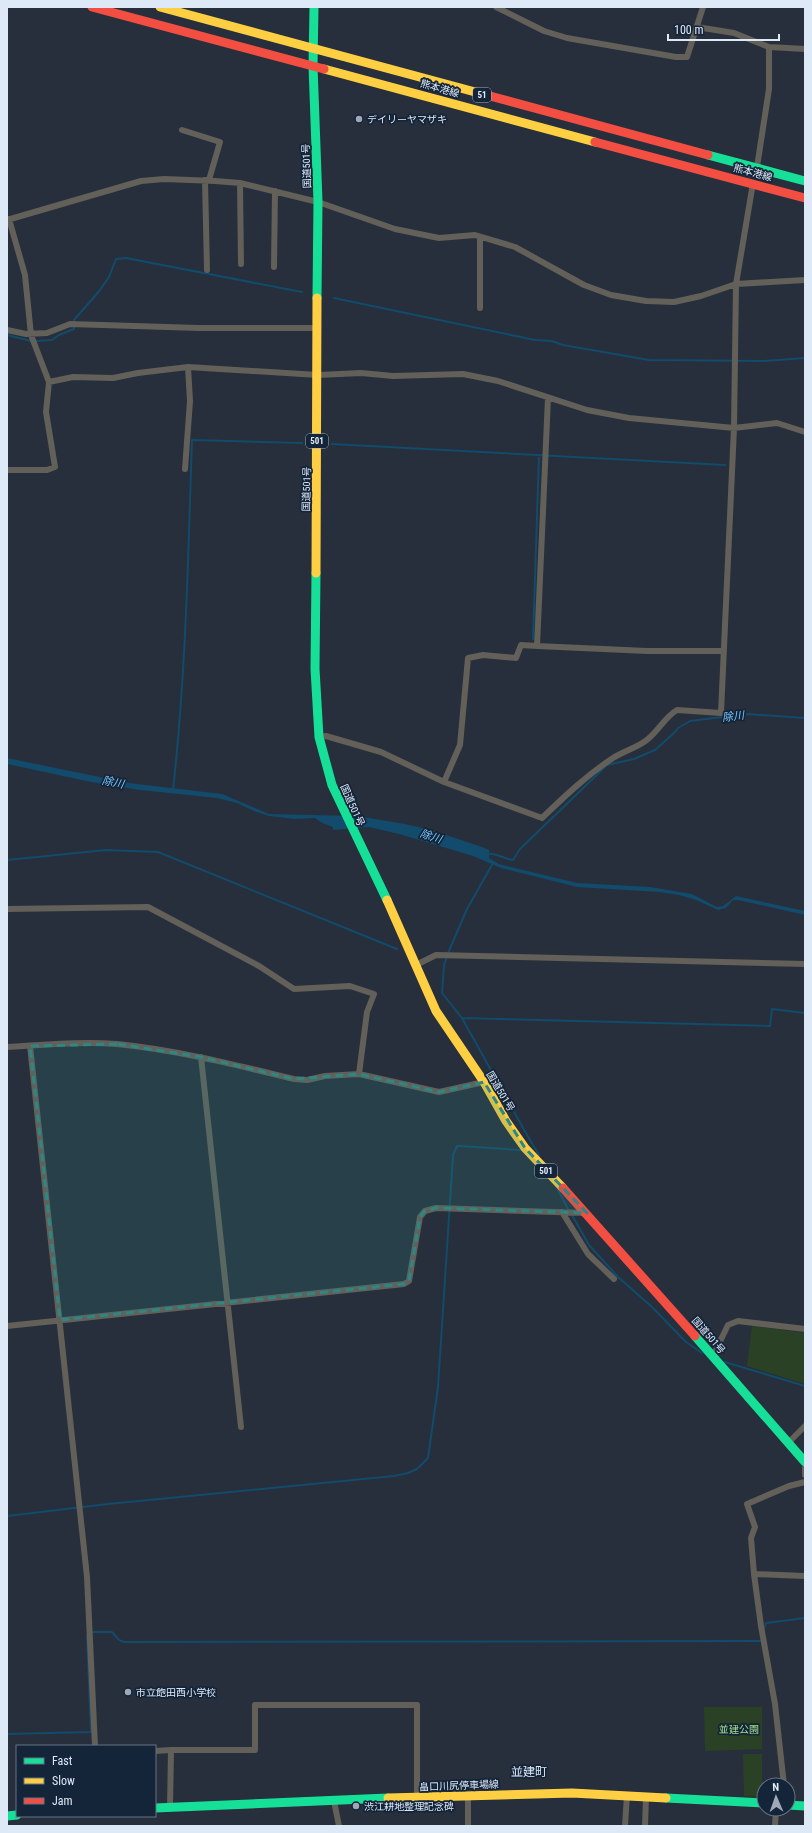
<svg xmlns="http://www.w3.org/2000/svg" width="812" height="1833" viewBox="0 0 812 1833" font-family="'Roboto Condensed','Noto Sans JP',sans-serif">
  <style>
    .green { fill: #2b4125 }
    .water { fill: #124b6b }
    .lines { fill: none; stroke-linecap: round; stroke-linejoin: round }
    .stream { stroke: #124b6b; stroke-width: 2 }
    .street { stroke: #635f59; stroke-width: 6 }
    .fast { stroke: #16e098; stroke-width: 9 }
    .slow { stroke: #ffcf43; stroke-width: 9 }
    .jam { stroke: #f24e42; stroke-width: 9 }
    .marked { fill: #2e8783; fill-opacity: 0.2; stroke: #2e8783; stroke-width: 3; stroke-dasharray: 8 5; stroke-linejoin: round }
    .poi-dot { fill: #9ea8b6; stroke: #142439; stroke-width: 1.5 }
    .labels { text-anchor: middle; stroke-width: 3.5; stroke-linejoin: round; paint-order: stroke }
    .shield { fill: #142439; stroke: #a1aebf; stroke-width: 1 }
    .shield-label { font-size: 9px; font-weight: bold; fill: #dee9f8 }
    .street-label { font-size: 10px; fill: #dee9f8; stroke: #142439 }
    .poi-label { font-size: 10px; fill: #dee9f8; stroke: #142439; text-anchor: start }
    .park-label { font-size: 10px; fill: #a3e088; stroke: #142439 }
    .water-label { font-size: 11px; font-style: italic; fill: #7bc9fd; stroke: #142439 }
    .quarter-label { font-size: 12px; fill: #dee9f8; stroke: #142439 }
  </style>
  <rect width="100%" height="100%" fill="#262f3b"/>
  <path class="green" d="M752 1326 805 1333V1384L747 1366Z
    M704 1707H762V1749L705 1751Z
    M743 1754H762V1797L744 1796Z"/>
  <path class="water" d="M7 758 129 783 222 794 269 814 357 816 405 824 431 830 482 847 489 850V858L499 864 577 883 650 887 692 894 717 907 723 906 736 896 805 911V915L738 900H733L726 908 718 910 696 900 679 895 659 892 577 887 501 868 473 856 399 834 369 827 333 830V827L322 823 315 818 295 819 269 816 254 811 237 803 217 798 140 790 91 782 7 764Z"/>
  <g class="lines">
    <path class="stream" d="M334 298 535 340 552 341 563 345 649 360 764 361 805 358
      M7 335 31 341
      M36 341 52 340 59 335 74 329V320L100 290 109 277 116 259 126 258 302 292
      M332 444 725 465
      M533 639 539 455
      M173 790C186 674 188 557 192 440L302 443
      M487 854C495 852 504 859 513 860L520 849 607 765 634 759 655 750 675 732 678 728 690 721 747 714 805 718
      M7 860 106 850 158 852 397 949
      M448 953 467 909 493 863
      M447 957 444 965 442 993 462 1018 523 1128 539 1155
      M462 1018 770 1026 772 1009 805 1013
      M558 1190 569 1211
      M572 1215 589 1245 618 1277 652 1307 686 1342 702 1353
      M725 1362 805 1386
      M7 1516 108 1504 394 1476 408 1473 417 1469 428 1458 438 1387 453 1155 457 1146H460L521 1150
      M764 1628 766 1623 805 1618
      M92 1633 94 1632H112L119 1640 124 1642 762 1641
      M7 1734 91 1732 87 1636 88 1635"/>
    <path class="street" d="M496 7 544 31 567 38 676 57H687L703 7
      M697 27 734 33 769 47 805 49
      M182 130 220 142 209 180
      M757 167 769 89V47
      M205 180 207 270
      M240 183 241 264
      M7 220 141 181 164 179 215 181 240 183 318 202 395 229 439 238 475 235 515 247 584 285 611 295 646 301 674 302 701 296 736 284 805 280
      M274 267 275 191
      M480 308V237
      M7 330 26 334 47 333 70 324 199 328H317
      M49 382 73 377 113 378 138 373 188 367 318 375 361 373 393 376 463 374 498 381 587 410 629 418 734 428 777 423 805 432
      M185 469 190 401 188 367
      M7 470H47L55 467 46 412 49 382 31 335 25 275 9 219
      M537 646 647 651H724
      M319 737 326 736 381 752 444 782 542 818C565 796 587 775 613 758 624 751 639 747 648 739 659 730 665 717 677 710L721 713 734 428 736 284 753 183
      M444 782 460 745 468 658 483 655 516 658 521 645 537 646 548 398
      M7 909 148 907 259 966 294 989 350 986 374 994 367 1012 359 1074
      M416 965 436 955 805 964
      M30 1046 87 1577 95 1746
      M7 1047C43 1045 81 1041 117 1044 177 1050 236 1065 294 1079L307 1080 325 1076 359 1074 439 1092 484 1082
      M201 1057 241 1427
      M562 1212 588 1254 614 1279
      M7 1326 404 1284 409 1281 420 1217 425 1211 436 1208 585 1213
      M713 1356 728 1325 738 1321 805 1329
      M789 1442 805 1426
      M805 1468V1475
      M754 1574 805 1576
      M171 1750H255V1705H417V1797
      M155 1751 171 1750 170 1808
      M784 1785 775 1704 761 1626 754 1574 751 1538 755 1527 747 1504 789 1486 805 1482
      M334 1801 339 1826
      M468 1826V1796
      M625 1826 627 1795
      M645 1826 646 1797
      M775 1826 776 1809"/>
    <path class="fast" d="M314 7 313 66 318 202 317 298
      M708 155 805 181
      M316 573 315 669 319 737 332 785 387 900
      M695 1336 805 1462
      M666 1798 764 1803
      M788 1805 805 1806
      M155 1808 388 1798
      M7 1816 17 1815"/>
    <path class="slow" d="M160 7 490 96
      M324 69 595 142
      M316 573 317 298
      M387 900 436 1011 484 1082 506 1121 525 1148 563 1188
      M388 1798 572 1793 666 1798"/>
    <path class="jam" d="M92 7 324 69
      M490 96 708 155
      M595 142 805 198
      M563 1188 695 1336"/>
  </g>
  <path class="marked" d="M118 1044 201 1057 294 1079 359 1074 439 1092 484 1082 525 1148 587 1213 436 1208 425 1211 420 1217 409 1281 404 1284 60 1320 30 1046Z"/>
  <g class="poi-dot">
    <circle cx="359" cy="119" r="4"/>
    <circle cx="128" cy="1692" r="4"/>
    <circle cx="356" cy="1806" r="4"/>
  </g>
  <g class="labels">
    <g class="shield">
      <rect x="473" y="88" width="18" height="14" rx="3"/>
      <rect x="306" y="434" width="22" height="14" rx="3"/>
      <rect x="535" y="1164" width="22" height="14" rx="3"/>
    </g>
    <g class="shield-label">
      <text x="482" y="98">51</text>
      <text x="317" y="444">501</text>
      <text x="546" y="1174">501</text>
    </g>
    <g class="street-label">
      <text transform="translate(440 88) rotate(16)" y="4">熊本港線</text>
      <text transform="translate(306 166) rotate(-92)" y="4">国道501号</text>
      <text transform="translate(753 172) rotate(15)" y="4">熊本港線</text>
      <text transform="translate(306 489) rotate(-89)" y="4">国道501号</text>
      <text transform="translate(353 805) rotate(66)" y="4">国道501号</text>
      <text transform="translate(501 1091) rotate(59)" y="4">国道501号</text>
      <text transform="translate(709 1335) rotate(49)" y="4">国道501号</text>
      <text transform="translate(459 1785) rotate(-2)" y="4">畠口川尻停車場線</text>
    </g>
    <g class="poi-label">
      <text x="367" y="123">デイリーヤマザキ</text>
      <text x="136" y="1696">市立飽田西小学校</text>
      <text x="364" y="1810">渋江耕地整理記念碑</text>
    </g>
    <g class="park-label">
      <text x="739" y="1733">並建公園</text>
    </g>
    <g class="water-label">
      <text transform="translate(733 716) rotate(-6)" y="4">除川</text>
      <text transform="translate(113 782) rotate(11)" y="4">除川</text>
      <text transform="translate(431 836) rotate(18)" y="4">除川</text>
    </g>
    <g class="quarter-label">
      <text x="529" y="1776">並建町</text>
    </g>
  </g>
  <rect width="812" height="1833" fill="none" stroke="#dee9f8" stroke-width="16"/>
  <rect x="16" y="1745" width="140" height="72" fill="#142439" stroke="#657385"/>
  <rect x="24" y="1758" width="20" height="6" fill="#16e098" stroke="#657385"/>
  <text x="52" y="1765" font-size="12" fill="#dee9f8">Fast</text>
  <rect x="24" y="1778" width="20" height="6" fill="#ffcf43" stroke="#657385"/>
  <text x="52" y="1785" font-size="12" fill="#dee9f8">Slow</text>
  <rect x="24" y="1798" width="20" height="6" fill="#f24e42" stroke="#657385"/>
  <text x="52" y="1805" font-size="12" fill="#dee9f8">Jam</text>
  <g transform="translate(776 1797) rotate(358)"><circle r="19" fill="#142439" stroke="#657385"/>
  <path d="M0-3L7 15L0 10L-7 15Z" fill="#9ea8b6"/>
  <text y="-6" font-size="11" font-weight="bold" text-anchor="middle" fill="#dee9f8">N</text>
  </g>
  <path d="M668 34v6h111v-6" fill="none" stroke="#dee9f8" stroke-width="2"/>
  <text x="674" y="34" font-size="12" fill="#dee9f8" stroke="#142439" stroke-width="3" paint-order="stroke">100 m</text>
</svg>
